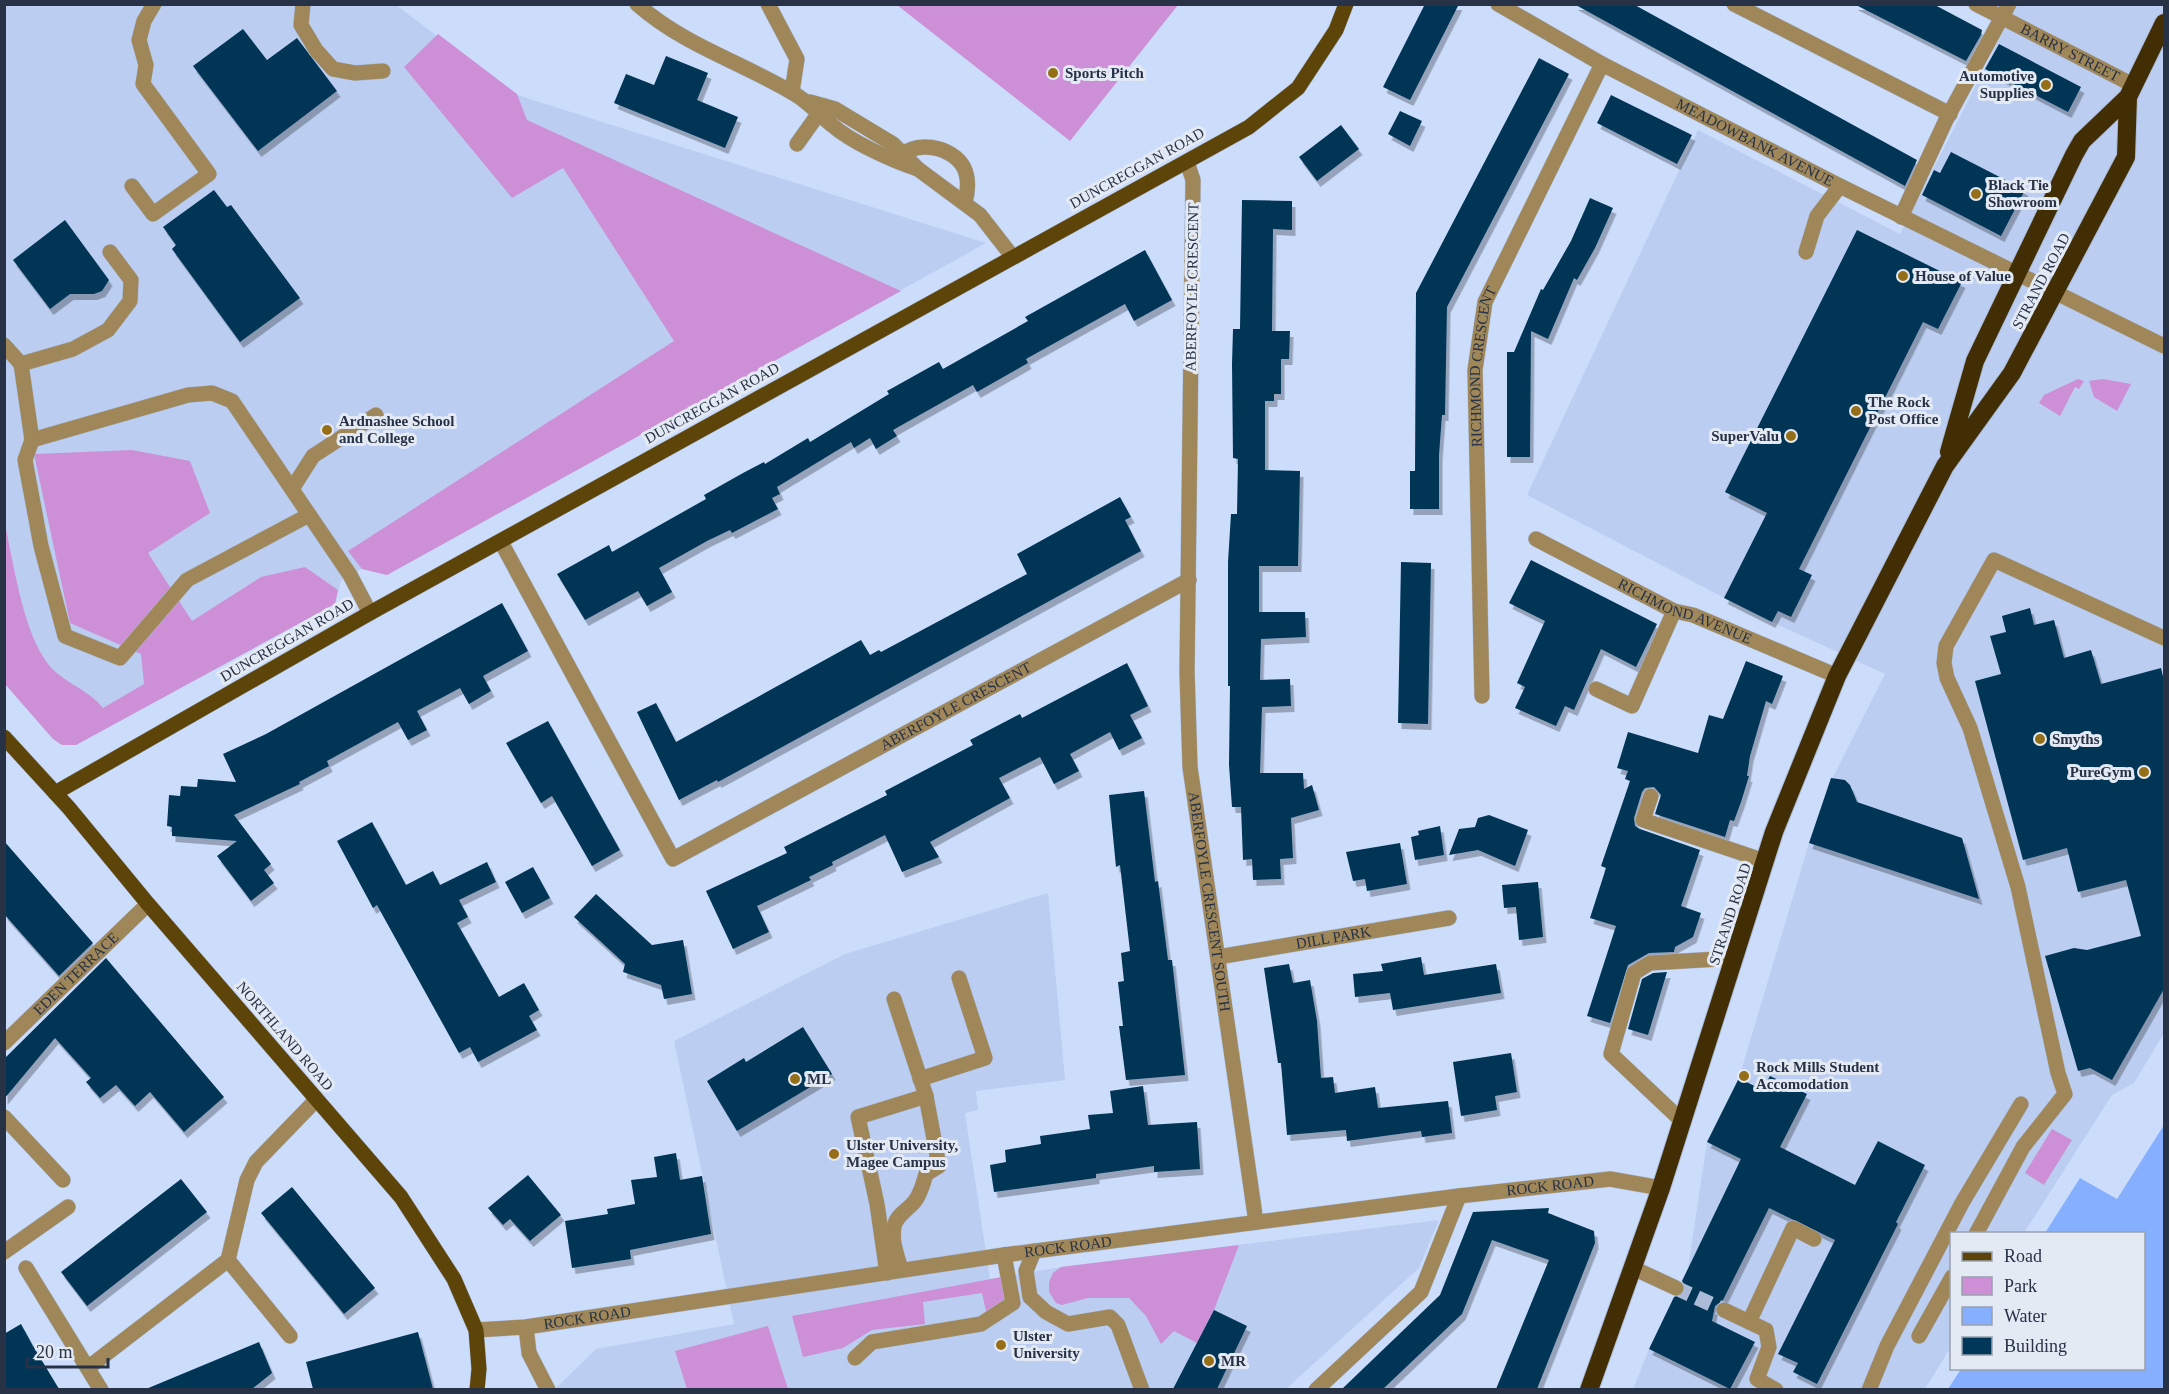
<svg xmlns="http://www.w3.org/2000/svg" width="2169" height="1394" viewBox="0 0 2169 1394" font-family="Georgia,serif">
  <style>
    .built { fill: #bbcef1 }
    .green { fill: #cd90d6 }
    .water { fill: #86b0ff }
    .building { fill: #003657; filter: url(#shadow) }
    .lines { fill: none; stroke-linecap: round; stroke-linejoin: round }
    .minor-tunnel { stroke: #abbbd8; stroke-width: 15; stroke-dasharray: 15 8; stroke-linecap: butt }
    .minor-casing { stroke: #abbbd8; stroke-width: 16 }
    .major-casing { stroke: #abbbd8; stroke-width: 16 }
    .highway-casing { stroke: #abbbd8; stroke-width: 20 }
    .minor { stroke: #9f8759; stroke-width: 15 }
    .major { stroke: #5d4409; stroke-width: 15 }
    .highway { stroke: #412e04; stroke-width: 18 }
    .poi-dot { fill: #956e18; stroke: #e4eaf4; stroke-width: 2 }
    .labels { text-anchor: middle; stroke-width: 6; stroke-linejoin: round; paint-order: stroke }
    .street-label { font-size: 15px; fill: #273246; stroke: #e4eaf4 }
    .poi-label { font-size: 15px; font-weight: bold; fill: #273246; stroke: #e4eaf4; text-anchor: start }
  </style>
  <defs>
    <filter id="shadow"><feDropShadow dx="3.5" dy="6" stdDeviation="0" flood-color="#0004"/></filter>
  </defs>
  <rect width="100%" height="100%" fill="#ccddfc"/>
  <path class="built" d="M4 5H396L514 94 986 243 387 575 362 569 350 575 341 581 335 604 76 745H62L53 739 5 684Z
    M2017 5H2164V1033L2134 1083 2112 1095 2024 1233 1952 1234 1951 1347 1925 1389H1633L1649 1349 1688 1268 1707 1142 1739 1078 1809 843 1831 781 1885 674 1757 615 1527 495 1698 130 1900 234Z
    M1048 893 1065 1080 976 1091 978 1110 965 1113 990 1279 1061 1267 1439 1220 1419 1268 1286 1389 554 1390 596 1349 734 1324 674 1041 845 954Z"/>
  <path class="green" d="M897 5H1178L1070 141Z
    M438 34 517 94 527 120 901 291 387 575 362 569 348 551 674 341 563 168 512 198 404 67Z
    M2078 379 2084 381 2079 389 2075 387 2060 416 2039 403 2044 395Z
    M2103 379 2131 384 2117 411 2094 397 2089 381Z
    M132 450 190 461 210 513 148 553 192 621 261 577 305 567 338 590 335 604 76 745H62L53 739 5 684 4 520C13 560 22 625 44 658 58 682 87 687 103 708L144 684 141 654 70 623 34 454Z
    M2052 1129 2072 1140 2044 1185 2025 1173Z
    M1239 1245 1214 1310 1197 1343 1174 1331 1161 1344 1146 1316 1129 1298H1088L1062 1305 1056 1303 1049 1292V1282L1053 1273 1061 1267Z
    M1002 1277 1006 1303 987 1316 982 1293 923 1302 925 1324 872 1330 843 1348 803 1357 792 1316Z
    M768 1326 788 1389H687L675 1351Z"/>
  <path class="water" d="M2164 1125V1389H1948L1961 1369 2144 1368V1234L2045 1233 2080 1178 2117 1199Z"/>
  <path class="building" d="M1425 4H1459L1410 100 1383 87Z
    M1574 4H1633L1804 98 1917 160 1905 186Z
    M1854 4H1933L1982 30 1981 35 1966 61Z
    M243 29 267 60 297 38 337 91 258 151 193 66Z
    M1999 44 2081 87 2068 112 1985 69Z
    M666 56 708 73 697 100 738 117 725 148 614 103 626 74 654 85Z
    M1539 58 1569 74 1447 307 1445 415H1442L1439 455V509H1410V471H1415L1416 293Z
    M1611 95 1692 135 1677 164 1597 123Z
    M1400 111 1422 121 1410 146 1388 134Z
    M1341 125 1359 149 1317 181 1299 157Z
    M1951 152 2025 190 2001 236 1922 195 1934 170 1940 173Z
    M214 190 227 207 231 205 300 298 240 342 172 249 176 245 163 227Z
    M1590 198 1613 208 1595 248 1577 280 1574 278 1548 339 1531 331 1530 457H1507V352H1514L1541 289 1543 290 1571 241Z
    M1242 200 1292 201V230L1273 229 1272 331H1290L1289 359H1281V394H1274V401H1265V470L1300 471 1298 566H1259V612H1305L1306 637 1261 639 1260 680 1290 679 1291 706 1262 707 1260 773H1303L1304 789 1312 785 1319 810 1291 818 1293 858 1280 859 1281 879 1253 880 1252 859 1243 860 1241 807H1232L1229 765 1230 686H1228V562L1231 514H1237L1238 459 1233 458 1232 364 1233 329H1240Z
    M65 220 109 280 102 291 94 294H70L50 309 13 260Z
    M1857 230 1962 282 1938 329 1923 322 1799 569 1812 575 1791 617 1778 611 1772 622 1724 598 1767 513 1725 492Z
    M1145 250 1172 300 1134 321 1125 304 1026 359 1028 363 977 392 973 385 893 430 897 436 876 449 870 438 854 448 851 442 777 487 780 494 772 498 778 509 732 533 730 530 707 541 659 568 672 592 647 606 638 591 585 620 557 574 609 545 612 552 706 499 704 495 743 473 764 462 765 464 808 438 810 442 889 394 887 391 939 362 943 369 1028 321 1025 317Z
    M1120 497 1131 517 1125 520 1141 551 718 782 717 780 679 800 637 712 656 703 676 742 861 640 870 655 879 650 881 652 1027 574 1017 554Z
    M1531 560 1657 624 1636 667 1601 649 1574 710 1565 706 1556 726 1515 708 1525 687 1517 683 1545 621 1509 603Z
    M1401 562 1431 563 1428 724 1398 723Z
    M502 603 528 651 483 676 491 691 469 704 460 688 417 711 427 730 408 740 398 722 327 761 329 766 299 782 300 784 234 815 271 864 264 870 274 883 251 901 217 856 237 841 172 836V827L167 826 169 795 180 796 181 786 197 787 198 779 236 782 223 754 266 734Z
    M2030 608 2034 625 2054 620 2064 658 2091 650 2101 684 2161 668 2164 681V989L2112 1080 2090 1068 2078 1071 2045 956 2074 948 2087 950 2141 936 2126 880 2078 892 2067 848 2023 860 1975 681 2001 674 1990 636 2006 632 2002 616Z
    M1746 661 1783 676 1772 704 1766 701 1750 756 1747 776H1749L1741 802 1734 821 1730 820 1725 837 1655 814 1661 795 1654 787 1645 788 1642 792 1634 818 1635 826 1640 829 1700 850 1681 906 1701 913 1693 937 1675 947 1674 952 1649 953 1628 965 1610 1023 1587 1016 1616 926 1590 918 1606 868 1601 866 1630 781 1625 779 1628 771 1617 768 1628 732 1698 753 1709 715 1723 719Z
    M1127 663 1148 706 1130 715 1142 738 1119 750 1110 732 1070 754 1079 771 1054 784 1040 757 999 778 1010 798 930 842 939 857 902 872 885 835 832 862 833 865 809 877 811 880 757 906 769 932 733 949 706 891 787 853 784 847 887 795 885 791 973 745 970 740 1020 714 1022 718Z
    M548 721 620 850 592 866 552 796 541 803 506 743Z
    M1831 778 1845 780 1850 785 1857 802 1962 838 1979 899 1809 843Z
    M1144 791 1155 882 1158 881 1168 960H1172L1185 1075 1126 1080 1119 1026H1123L1118 982 1124 981 1121 953 1130 951 1120 865 1116 867 1109 795Z
    M1489 815 1528 830 1515 866 1478 850 1449 855 1459 829 1475 827 1478 818Z
    M372 822 406 885 433 871 440 885 487 862 496 882 459 900 468 917 457 923 499 997 524 983 539 1010 529 1016 537 1030 478 1062 470 1047 459 1053 377 905 373 908 337 841Z
    M1440 826 1444 855 1415 860 1411 837 1419 835 1418 831Z
    M4 841 93 943 59 976 4 914Z
    M1400 843 1407 884 1367 891 1365 879 1353 881 1346 852Z
    M533 867 550 898 522 913 505 882Z
    M1538 882 1543 937 1519 940 1516 907 1504 908 1502 885Z
    M596 894 652 945 683 940 692 994 664 999 661 985 623 972 625 964 574 917Z
    M1421 957 1424 975 1496 964 1501 993 1393 1010 1390 993 1355 997 1353 974 1383 971 1381 964Z
    M106 958 224 1097 184 1132 150 1092 135 1106 116 1085 100 1098 86 1082 91 1078 55 1038 4 1099V1059Z
    M1289 964 1293 983 1310 980 1317 1021 1321 1078 1333 1077 1335 1093 1375 1087 1378 1108 1448 1101 1452 1133 1422 1137 1421 1131 1347 1141 1346 1130 1287 1135 1281 1063H1278L1264 968Z
    M1667 972 1648 1035 1628 1029 1642 979 1653 973Z
    M803 1027 832 1074 737 1131 707 1081 744 1058 746 1062Z
    M1511 1053 1517 1092 1495 1096 1497 1110 1461 1116 1453 1062Z
    M1770 1076 1807 1094 1780 1147 1855 1185 1878 1141 1925 1165 1896 1222 1898 1224 1817 1384 1793 1372 1798 1363 1778 1354 1835 1240 1769 1208 1723 1300 1715 1306 1712 1321 1755 1342 1730 1389 1649 1349 1674 1297 1685 1293 1686 1287 1682 1281 1741 1159 1707 1142 1739 1078 1762 1090Z
    M1143 1086 1148 1125 1197 1122 1200 1169 1154 1172V1166L1096 1174V1178L994 1192 990 1165 1006 1162 1005 1150 1041 1144 1040 1136 1090 1129 1088 1115 1113 1113 1110 1091Z
    M676 1153 680 1180 702 1176 711 1234 630 1250 631 1259 572 1268 565 1221 608 1214 607 1209 635 1204 631 1180 657 1177 654 1157Z
    M528 1175 561 1215 530 1241 510 1219 503 1225 488 1208Z
    M181 1179 207 1212 87 1306 61 1272Z
    M292 1187 375 1288 344 1314 261 1213Z
    M1549 1208 1548 1213 1594 1231 1595 1243 1537 1389H1496L1549 1260 1492 1240 1462 1314 1383 1389H1342L1440 1295 1473 1212Z
    M1214 1310 1247 1326 1217 1389H1173Z
    M21 1324 33 1346 59 1389H4V1334Z
    M418 1332 433 1389H313L306 1362Z
    M259 1342 272 1373 252 1389H146Z"/>
  <g class="lines">
    <path class="minor-tunnel" d="M1676 1288 1724 1310"/>
    <g class="minor-casing">
      <g id="minor">
        <path d="M303 4 301 25 316 50 333 69 355 73 383 71"/>
        <path d="M637 4C685 46 739 61 793 93 809 102 818 114 832 125 851 142 893 161 918 169"/>
        <path d="M768 4 797 59 792 92"/>
        <path id="s1" d="M1498 4 1602 64 1840 186 2164 346"/>
        <path d="M1734 4 1950 114"/>
        <path id="s2" d="M1976 4 2133 85"/>
        <path d="M810 102 835 109 893 144 918 169 980 215 1012 256"/>
        <path d="M797 144 824 106"/>
        <path d="M898 160C912 138 953 146 964 168 969 178 968 192 965 202"/>
        <path id="s3" d="M1187 162 1193 180 1187 672 1190 767 1256 1222"/>
        <path d="M132 186 153 214 209 174 143 84 146 65 139 40 144 21 154 4"/>
        <path d="M1901 217 1946 120 2009 4"/>
        <path d="M110 252 131 280 130 301 108 330 73 349 21 364 32 440 188 395 212 393 232 401 350 575 370 613"/>
        <path d="M1806 252 1817 216 1840 186"/>
        <path d="M4 345 21 364"/>
        <path d="M32 440 25 460 41 546 65 636 120 658 187 580 309 515"/>
        <path d="M292 489 313 456 376 415"/>
        <path id="s4" d="M1536 539 1674 611 1693 615 1837 676"/>
        <path id="s5" d="M501 542 673 859 1189 580"/>
        <path d="M1596 689 1632 706 1674 611"/>
        <path id="s6" d="M1482 696 1475 370 1485 302 1602 64"/>
        <path d="M1651 796 1643 820 1765 861"/>
        <path id="s7" d="M1218 957 1449 918"/>
        <path d="M894 999 926 1096 939 1166 926 1174C923 1184 921 1193 915 1201 908 1210 896 1215 894 1227 891 1242 898 1257 901 1270"/>
        <path id="s8" d="M4 1043 148 904"/>
        <path d="M920 1079 985 1058 959 978"/>
        <path d="M4 1117 63 1180"/>
        <path d="M1683 1122 1611 1054 1634 973 1650 963 1735 958"/>
        <path d="M1976 1234 2023 1147 2065 1094 2058 1073 2018 887 1970 728 1947 678 1944 663 1946 646 1994 560 2164 638"/>
        <path d="M1034 1251 1026 1271 1030 1297 1046 1312 1068 1324 1110 1317 1118 1325 1142 1390"/>
        <path d="M4 1252 68 1207"/>
        <path d="M228 1260 290 1336"/>
        <path d="M26 1268 101 1390"/>
        <path d="M1633 1268 1676 1288"/>
        <path d="M887 1273 877 1204 858 1117 926 1096"/>
        <path d="M1724 1310 1766 1330 1769 1347 1757 1379 1776 1390"/>
        <path d="M1749 1322 1793 1228 1814 1239"/>
        <path d="M526 1327 529 1353 548 1390"/>
        <path id="s9" d="M476 1330 526 1327 1004 1255 1459 1196 1610 1179 1661 1188"/>
        <path d="M1919 1336 1952 1277"/>
        <path d="M855 1358 872 1342 981 1324 1013 1303 1004 1255"/>
        <path d="M89 1367 228 1260 247 1180 256 1162 316 1100"/>
        <path d="M1316 1390 1421 1292 1459 1196"/>
        <path d="M1869 1390 1887 1346 1962 1203 2021 1104"/>
      </g>
    </g>
    <g class="major-casing">
      <path id="major" d="M4 737 69 808 148 904 401 1197 454 1279 476 1330 479 1369 477 1390
        M55 793 370 613 1249 127 1298 88 1336 30 1346 4"/>
    </g>
    <g class="highway-casing">
      <path id="highway" d="M1949 452 1975 361 2074 155 2082 141 2128 97 2164 23
        M1589 1390 1661 1188 1774 832 1837 676 1945 466 2012 373 2126 157 2128 97"/>
    </g>
    <use href="#minor" class="minor"/>
    <use href="#major" class="major"/>
    <use href="#highway" class="highway"/>
  </g>
  <g class="poi-dot">
    <circle cx="1053" cy="73" r="6"/>
    <circle cx="2046" cy="85" r="6"/>
    <circle cx="1976" cy="194" r="6"/>
    <circle cx="1903" cy="276" r="6"/>
    <circle cx="1856" cy="411" r="6"/>
    <circle cx="327" cy="430" r="6"/>
    <circle cx="1791" cy="436" r="6"/>
    <circle cx="2040" cy="739" r="6"/>
    <circle cx="2144" cy="772" r="6"/>
    <circle cx="1744" cy="1076" r="6"/>
    <circle cx="795" cy="1079" r="6"/>
    <circle cx="834" cy="1154" r="6"/>
    <circle cx="1001" cy="1345" r="6"/>
    <circle cx="1209" cy="1361" r="6"/>
  </g>
  <g class="labels">
    <g class="street-label">
      <text dy="5" stroke="none"><textPath href="#s2" startOffset="106">BARRY STREET</textPath></text>
      <text dy="5" stroke="none"><textPath href="#s1" startOffset="292">MEADOWBANK AVENUE</textPath></text>
      <text transform="translate(1137 168) rotate(-29)" y="5">DUNCREGGAN ROAD</text>
      <text transform="translate(2041 281) rotate(-62)" y="5">STRAND ROAD</text>
      <text transform="translate(1192 287) rotate(-89)" y="5">ABERFOYLE CRESCENT</text>
      <text dy="5" stroke="none"><textPath href="#s6" startOffset="330">RICHMOND CRESCENT</textPath></text>
      <text transform="translate(712 403) rotate(-29)" y="5">DUNCREGGAN ROAD</text>
      <text dy="5" stroke="none"><textPath href="#s4" startOffset="166">RICHMOND AVENUE</textPath></text>
      <text transform="translate(287 640) rotate(-30)" y="5">DUNCREGGAN ROAD</text>
      <text dy="5" stroke="none"><textPath href="#s5" startOffset="682">ABERFOYLE CRESCENT</textPath></text>
      <text dy="5" stroke="none"><textPath href="#s3" startOffset="742">ABERFOYLE CRESCENT SOUTH</textPath></text>
      <text transform="translate(1730 914) rotate(-72)" y="5">STRAND ROAD</text>
      <text dy="5" stroke="none"><textPath href="#s7" startOffset="117">DILL PARK</textPath></text>
      <text dy="5" stroke="none"><textPath href="#s8" startOffset="100">EDEN TERRACE</textPath></text>
      <text transform="translate(285 1036) rotate(49)" y="5">NORTHLAND ROAD</text>
      <text dy="5" stroke="none"><textPath href="#s9" startOffset="1084">ROCK ROAD</textPath></text>
      <text dy="5" stroke="none"><textPath href="#s9" startOffset="598">ROCK ROAD</textPath></text>
      <text dy="5" stroke="none"><textPath href="#s9" startOffset="112">ROCK ROAD</textPath></text>
    </g>
    <g class="poi-label">
      <text x="1065" y="78">Sports Pitch</text>
      <text x="2034" y="81" text-anchor="end">Automotive<tspan x="2034" dy="17">Supplies</tspan></text>
      <text x="1988" y="190">Black Tie<tspan x="1988" dy="17">Showroom</tspan></text>
      <text x="1915" y="281">House of Value</text>
      <text x="1868" y="407">The Rock<tspan x="1868" dy="17">Post Office</tspan></text>
      <text x="339" y="426">Ardnashee School<tspan x="339" dy="17">and College</tspan></text>
      <text x="1779" y="441" text-anchor="end">SuperValu</text>
      <text x="2052" y="744">Smyths</text>
      <text x="2132" y="777" text-anchor="end">PureGym</text>
      <text x="1756" y="1072">Rock Mills Student<tspan x="1756" dy="17">Accomodation</tspan></text>
      <text x="807" y="1084">ML</text>
      <text x="846" y="1150">Ulster University,<tspan x="846" dy="17">Magee Campus</tspan></text>
      <text x="1013" y="1341">Ulster<tspan x="1013" dy="17">University</tspan></text>
      <text x="1221" y="1366">MR</text>
    </g>
  </g>
  <rect width="2169" height="1394" fill="none" stroke="#273246" stroke-width="12"/>
  <rect x="1950" y="1232" width="195" height="138" fill="#e4eaf4" stroke="#98a0ae" stroke-width="1.5"/>
  <rect x="1962" y="1252" width="30" height="9" fill="#5d4409" stroke="#98a0ae" stroke-width="1.5"/>
  <text x="2004" y="1262" font-size="18" fill="#273246">Road</text>
  <rect x="1962" y="1277" width="30" height="18" fill="#cd90d6" stroke="#98a0ae" stroke-width="1.5"/>
  <text x="2004" y="1292" font-size="18" fill="#273246">Park</text>
  <rect x="1962" y="1307" width="30" height="18" fill="#86b0ff" stroke="#98a0ae" stroke-width="1.5"/>
  <text x="2004" y="1322" font-size="18" fill="#273246">Water</text>
  <rect x="1962" y="1337" width="30" height="18" fill="#003657" stroke="#98a0ae" stroke-width="1.5"/>
  <text x="2004" y="1352" font-size="18" fill="#273246">Building</text>
  <path d="M27 1358v9h81v-9" fill="none" stroke="#273246" stroke-width="3"/>
  <text x="36" y="1358" font-size="18" fill="#273246" stroke="#e4eaf4" stroke-width="4.5" paint-order="stroke">20 m</text>
</svg>
